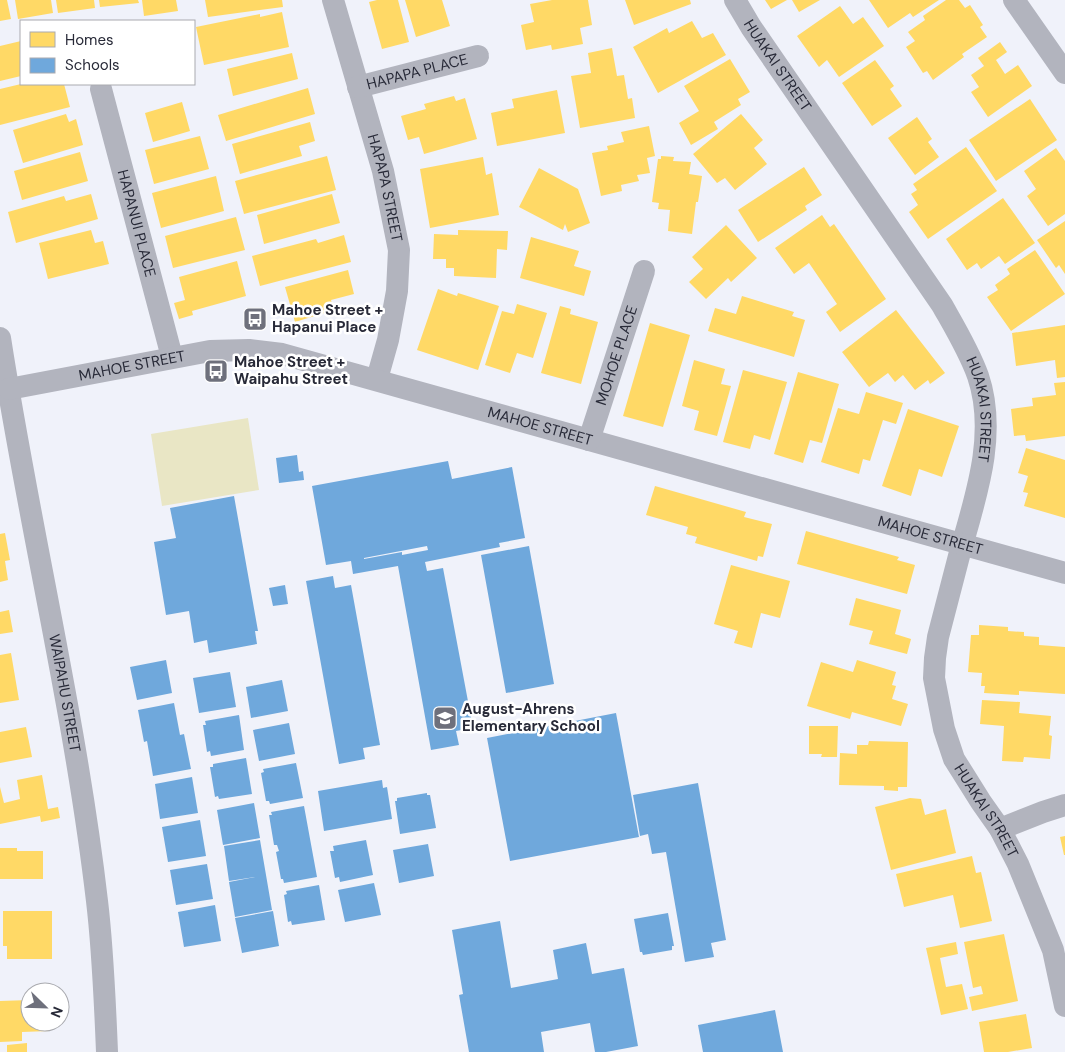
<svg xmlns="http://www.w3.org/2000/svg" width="1065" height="1052" viewBox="0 0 1065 1052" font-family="'DM Sans',sans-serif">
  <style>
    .green { fill: #e9e6c5 }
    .homes { fill: #ffd966 }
    .schools { fill: #6fa8dc; fill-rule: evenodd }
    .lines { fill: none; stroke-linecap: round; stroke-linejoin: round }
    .minor { stroke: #b2b4be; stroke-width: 22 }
    .labels { text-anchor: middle; stroke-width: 5; stroke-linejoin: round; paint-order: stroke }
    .street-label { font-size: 15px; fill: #282a38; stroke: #fff }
    .poi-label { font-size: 15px; font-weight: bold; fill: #282a38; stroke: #fff; text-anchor: start }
  </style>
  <rect width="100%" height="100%" fill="#f0f2fa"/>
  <path class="green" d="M248 418 259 490 162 506 151 434Z"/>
  <path class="homes" d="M0 0H7L11 19 0 21Z
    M15 0H51L53 13 18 19Z
    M56 0H94L95 8 58 13Z
    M99 0H138L139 3 100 7Z
    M142 0H176L178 11 144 16Z
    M205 0H282L283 7 208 17Z
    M377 0H398L409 42 382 49 369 2Z
    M405 0H442L450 26 416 37Z
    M552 0H588L592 25 580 28 583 44 552 50 551 45 526 50 521 25 534 22 530 4Z
    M625 0H690L691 4 634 25Z
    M765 0H787L771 9Z
    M792 0H820L799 12Z
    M869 0H939L913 17 910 13 888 28Z
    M946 0H959L965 8 970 5 983 25 980 27 987 37 962 54 964 57 933 80 927 71 923 73 906 47 915 41 908 32 925 20 923 16Z
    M840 6 853 24 863 17 884 46 839 77 827 60 819 67 797 36Z
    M282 12 289 47 204 65 196 27 260 14V17Z
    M692 21 702 38 713 33 726 55 658 93 633 47 667 28 669 33Z
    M21 41V76L0 81V46Z
    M1000 42 1007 52 996 60 1005 74 1018 65 1032 86 988 117 971 92 979 87 971 75 984 66 978 58Z
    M612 48 617 76 624 75 628 99 632 98 635 118 580 128 571 76 591 73 588 53Z
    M292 53 298 79 233 96 227 69Z
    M730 59 750 92 738 99 741 105 714 122 718 129 691 145 679 123 699 111 684 86Z
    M875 60 894 86 890 89 902 106 872 126 842 83Z
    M21 84H64L70 107 0 125V89Z
    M308 88 315 114 226 141 218 115Z
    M557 90 565 133 497 146 491 113 514 108 512 99Z
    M454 96 456 101 465 98 477 139 424 154 419 137 408 140 401 116 426 109 424 104Z
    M1030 99 1057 140 996 181 969 140Z
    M182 102 190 131 153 142 145 113Z
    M66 114 69 122 76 119 83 145 23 163 13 130Z
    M741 114 763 140 754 148 767 164 735 190 725 178 717 183 693 154Z
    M917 117 932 139 928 142 939 157 915 175 888 138Z
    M310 122 315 141 299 146 302 156 240 174 232 144Z
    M649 126 655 156 647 158 650 173 637 175 639 181 621 185 622 191 601 196 592 153 608 150 607 146 624 142 621 132Z
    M200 136 209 169 154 184 145 150Z
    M966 147 997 191 928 239 909 212 918 205 911 194 917 190 913 184Z
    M1056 148 1065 161V214L1048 226 1027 196 1036 189 1024 171Z
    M80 152 88 181 22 200 14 171Z
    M327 156 336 190 244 214 235 181Z
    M661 156 674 157 673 161 691 162 689 174 702 176 698 202H696L692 234 668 231 670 210 658 209 659 203 652 202 658 159H661Z
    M483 157 486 175 492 173 499 215 430 228 420 169Z
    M804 167 822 195 805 206 807 210 758 242 738 210Z
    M539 168 578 189 590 223 568 232 565 224 563 230 519 207Z
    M216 176 224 211 161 228 152 193Z
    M91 194 98 219 16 243 8 212 64 196 66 201Z
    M332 194 340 223 264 244 257 215Z
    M1003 198 1035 243 1005 264 999 256 981 269 977 263 967 270 946 239Z
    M822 215 830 227 834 224 886 299 840 332 826 312 837 304 809 263 794 274 775 248Z
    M236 217 245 250 173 268 165 236Z
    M1065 221V274L1059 265 1056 268 1037 240Z
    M726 225 757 258 731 282 728 278 706 299 689 282 703 269 692 257Z
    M91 230 95 243 103 241 109 264 48 279 39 243Z
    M458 230 508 231 507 250 497 249 496 278 454 276V268H446V259H433L434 234 458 235Z
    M344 235 351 262 260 286 252 256 316 239 318 243Z
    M531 237 579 251 574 266 591 271 584 296 520 278Z
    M1035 250 1065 294 1011 331 987 297 998 290 995 285 1010 274 1007 269Z
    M237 261 246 296 192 311 193 315 179 319 174 303 185 300 179 277Z
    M348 270 354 294 331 300 334 310 295 322 285 287Z
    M438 289 457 296 458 293 499 306 478 370 417 350Z
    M742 296 794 312 792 316 805 320 794 357 708 331 715 308 736 314Z
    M517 304 547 313 533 358 517 353 510 373 485 365 502 311 514 314Z
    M560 306 571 309 570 314 598 322 581 384 541 373Z
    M896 310 945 373 930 384 928 380 915 390 903 375 895 382 888 373 869 387 842 352Z
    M650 323 690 335 663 427 623 416Z
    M1065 325V377L1057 378 1055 360 1016 366 1012 333Z
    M694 360 725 369 721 384 731 386 717 436 694 430 699 411 682 406Z
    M743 370 787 382 770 440 754 435 750 449 723 442Z
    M798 372 839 384 822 443 810 440 803 463 774 454Z
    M1065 382V436L1026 441 1025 435 1014 436 1011 409 1033 406 1032 398 1056 395 1054 383Z
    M866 392 903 403 896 424 883 420 870 461 863 459 859 474 821 462 838 408 859 414Z
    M908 409 959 426 942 477 919 469 911 496 882 486Z
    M1026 448 1065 460V518L1024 506 1028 493 1023 492 1028 476 1018 473Z
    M655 486 746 512 744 517 772 524 763 557 758 556 757 561 695 543 697 537 686 534 688 527 646 515Z
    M806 531 899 557 897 560 915 565 907 594 797 564Z
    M5 533 10 560 5 561 8 580 0 582V534Z
    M731 565 790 581 780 618 761 613 752 648 734 643 738 631 714 624Z
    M856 598 901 610 895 634 911 639 907 654 869 644 873 631 849 625Z
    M9 610 13 632 0 634V612Z
    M979 625 1008 627V631L1024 632V636L1039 637V645L1065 647V694L1019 691V695L984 693 985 686H981L982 673 968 672 971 635H979Z
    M11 653 19 700 0 703V655Z
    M857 660 896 672 892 685 896 686 892 699 908 704 901 726 852 712 850 719 807 706 821 662 853 672Z
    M982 700 1020 702 1019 713 1051 716 1049 735 1052 736 1050 759 1024 757 1023 762 1002 761 1004 726 980 724Z
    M809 726H838L837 757H821L822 754H809Z
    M26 727 32 757 0 763V732Z
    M869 741 908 742 907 787H898V791L884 790V786L839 785 840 753 857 754V745H868Z
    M42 775 48 809 58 807 60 818 41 822 40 816 0 824V787L4 803 20 799 17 780Z
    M910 798 921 799 925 815 946 809 956 853 891 870 875 807Z
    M1065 836V855H1064L1060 837Z
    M0 848H17V851H43V879H0Z
    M972 856 976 873 981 872 992 921 960 928 953 895 904 907 896 874Z
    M3 911H52V959H7V946H3Z
    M1004 934 1018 1001 972 1011 969 997 983 994 981 986 973 988 964 942Z
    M956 942 958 954 940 958 946 987 962 984 968 1009 941 1015 926 948Z
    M30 1000V1022H48L49 1031 22 1032V1041L0 1042V1001Z
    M1026 1014 1032 1048 1008 1052H984L979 1022Z
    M27 1043V1052H7V1045Z"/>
  <path class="schools" d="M297 455 299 472 303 471 304 480 279 483 276 458Z
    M448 461 452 479 512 467 525 538 499 543 500 547 425 562 427 571 443 568 473 728 456 731 459 745 431 750 398 566 353 574 351 561 326 565 312 486ZM427 546 428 550 402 555V552L364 559V558Z
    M234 496 258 631H255L257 644 209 653 207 640 194 643 189 611 166 615 154 542 176 538 170 508Z
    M529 546 554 684 506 693 481 555Z
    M333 576 335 588 351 585 380 745 363 748 365 759 339 764 306 581Z
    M285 585 288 604 273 606 269 588Z
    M166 660 172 693 137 700 130 667Z
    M230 672 236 707 199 713 193 678Z
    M282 680 288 711 251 718 246 687Z
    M174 703 180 735 184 734 191 769 153 776 147 741 144 742 138 710Z
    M616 713 639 837 510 861 487 738Z
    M239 715 244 750 211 756 210 751 207 752 203 725H206L205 721Z
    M289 723 295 754 259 761 253 730Z
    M246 758 252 794 219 799 218 796 215 797 210 767H213V764Z
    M296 763 303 798 270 804 269 801H266L261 773 264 772 263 769Z
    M192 777 198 813 160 819 155 784Z
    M382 780 383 788 387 787 392 819 324 831 318 791Z
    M698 783 726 940 711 943 714 957 685 962 666 852 652 854 648 834 640 836 633 795Z
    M427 793V795H430L436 828 400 834 395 801H397V798Z
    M254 803 260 838 223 845 217 810Z
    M304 806 317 877 284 883 283 879H281L276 852 279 851 277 845H274L269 815H272L271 812Z
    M200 820 206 856 168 862 162 827Z
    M260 840 272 910 235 917 229 882 255 877 229 881 224 846Z
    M366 840 373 875 340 882 339 877 335 878 330 851H334L333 846Z
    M428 844 434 876 399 883 393 850Z
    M207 864 213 899 176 905 170 870Z
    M374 883 381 915 345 922 338 890Z
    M319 885 325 920 292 925 291 921 288 922 284 895 287 894 286 891Z
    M215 905 221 941 184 947 178 912Z
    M273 911 279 946 242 953 235 918Z
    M668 913 674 946H672V950L643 955 642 952H640L634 919Z
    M500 921 511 988 558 979 553 950 586 943 592 974 624 968 638 1046 606 1052H595L590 1023 541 1032 544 1052H469L459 995 463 994 452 930Z
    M775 1010 783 1052H703L698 1025Z"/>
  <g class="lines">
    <g class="minor">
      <path id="s1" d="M333 0 383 171 399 250 397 291 388 340 377 379"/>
      <path id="s2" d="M735 0 751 27 942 305C955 328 969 351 978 376 998 435 975 499 959 556 952 583 945 610 938 637L935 658 934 678 944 729 954 759 981 802 1000 829 1018 864 1053 950 1065 1006"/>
      <path d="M1014 0 1065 73"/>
      <path id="s3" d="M358 87 478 56"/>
      <path id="s4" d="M101 89 172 357"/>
      <path id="s5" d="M0 338C29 526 75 712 97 901 103 951 105 1002 107 1052"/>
      <path id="s6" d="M9 389 210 351 249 350 282 354 1065 573"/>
      <path id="s7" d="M589 440 644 271"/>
      <path d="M1000 829 1043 812 1065 805"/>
    </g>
  </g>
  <defs>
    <g id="bus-square" transform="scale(1.25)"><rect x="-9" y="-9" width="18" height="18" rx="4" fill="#6e707c" stroke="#fff"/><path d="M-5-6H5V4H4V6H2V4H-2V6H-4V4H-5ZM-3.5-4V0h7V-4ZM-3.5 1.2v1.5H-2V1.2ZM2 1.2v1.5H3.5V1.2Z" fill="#fff"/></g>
    <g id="school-square" transform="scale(1.25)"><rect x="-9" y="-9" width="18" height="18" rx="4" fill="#6e707c" stroke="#fff"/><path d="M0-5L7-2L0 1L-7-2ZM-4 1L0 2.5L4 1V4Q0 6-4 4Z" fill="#fff"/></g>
  </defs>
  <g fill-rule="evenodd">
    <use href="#bus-square" x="255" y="319"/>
    <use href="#bus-square" x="216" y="371"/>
    <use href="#school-square" x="445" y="718"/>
  </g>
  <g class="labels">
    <g class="street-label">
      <text dy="5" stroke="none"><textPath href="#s2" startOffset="78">HUAKAI STREET</textPath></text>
      <text dy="5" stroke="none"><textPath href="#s3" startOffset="61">HAPAPA PLACE</textPath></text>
      <text dy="5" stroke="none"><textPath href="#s1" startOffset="195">HAPAPA STREET</textPath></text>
      <text dy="5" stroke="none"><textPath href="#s4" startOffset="139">HAPANUI PLACE</textPath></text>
      <text dy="5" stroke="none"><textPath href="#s7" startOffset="89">MOHOE PLACE</textPath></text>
      <text dy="5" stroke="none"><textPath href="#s6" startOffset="125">MAHOE STREET</textPath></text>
      <text dy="5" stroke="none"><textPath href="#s2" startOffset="482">HUAKAI STREET</textPath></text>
      <text dy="5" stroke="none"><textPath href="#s6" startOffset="545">MAHOE STREET</textPath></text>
      <text dy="5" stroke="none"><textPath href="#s6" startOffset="950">MAHOE STREET</textPath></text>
      <text dy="5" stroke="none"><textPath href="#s5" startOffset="361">WAIPAHU STREET</textPath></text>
      <text dy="5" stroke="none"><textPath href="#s2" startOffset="902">HUAKAI STREET</textPath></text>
    </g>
    <g class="poi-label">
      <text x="272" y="315">Mahoe Street +<tspan x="272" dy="17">Hapanui Place</tspan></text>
      <text x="234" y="367">Mahoe Street +<tspan x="234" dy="17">Waipahu Street</tspan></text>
      <text x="462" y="714">August-Ahrens<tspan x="462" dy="17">Elementary School</tspan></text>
    </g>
  </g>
  <rect x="20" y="20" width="175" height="65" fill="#ffffff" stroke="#a9aaaf"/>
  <rect x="30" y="32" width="25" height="15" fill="#ffd966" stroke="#a9aaaf"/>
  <text x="65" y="45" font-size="15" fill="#282a38">Homes</text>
  <rect x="30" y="58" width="25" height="15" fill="#6fa8dc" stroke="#a9aaaf"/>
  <text x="65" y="70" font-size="15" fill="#282a38">Schools</text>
  <g transform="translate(45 1007) rotate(113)"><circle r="24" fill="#ffffff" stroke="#a9aaaf"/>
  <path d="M0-4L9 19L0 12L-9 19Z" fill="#6e707c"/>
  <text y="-8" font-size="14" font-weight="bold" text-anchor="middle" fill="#282a38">N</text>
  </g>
</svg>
